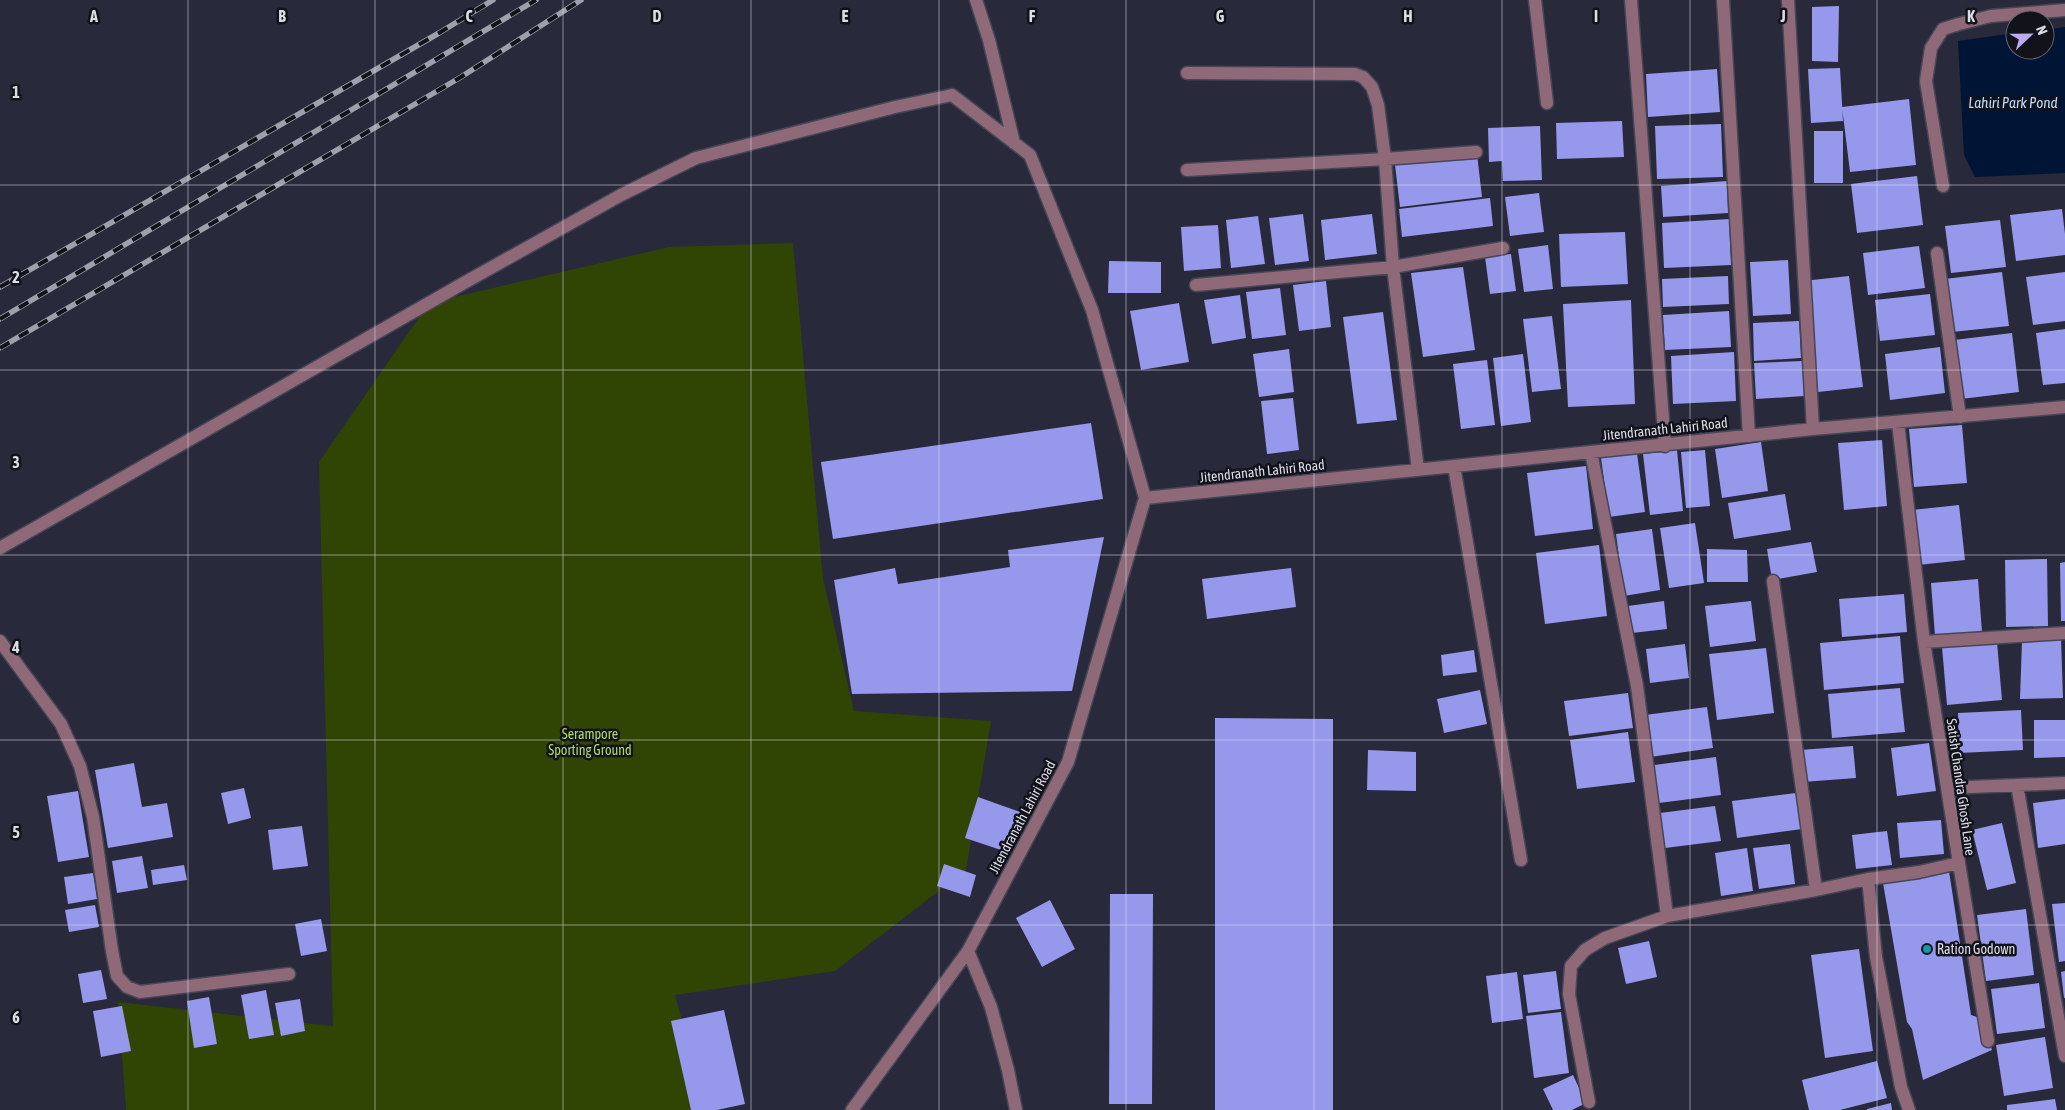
<svg xmlns="http://www.w3.org/2000/svg" width="2065" height="1110" viewBox="0 0 2065 1110" font-family="'Asap Condensed',sans-serif">
  <style>
    .green { fill: #304504 }
    .water { fill: #001536 }
    .building { fill: #9698ec }
    .lines { fill: none; stroke-linecap: round; stroke-linejoin: round }
    .minor-casing { stroke: #454656; stroke-width: 15 }
    .minor { stroke: #906978; stroke-width: 12 }
    .rail-casing { stroke: #9fa0ad; stroke-width: 5.5 }
    .rail { stroke: #12131a; stroke-width: 4; stroke-dasharray: 11; stroke-linecap: butt }
    .grid { fill: none; stroke: #dcdde9; stroke-width: 1; stroke-opacity: 0.55 }
    .culture-dot { fill: #0f9aa8; stroke: #12131a; stroke-width: 2 }
    .labels { text-anchor: middle; stroke-width: 5; stroke-linejoin: round; paint-order: stroke }
    .street-label { font-size: 14px; fill: #dcdde9; stroke: #12131a }
    .park-label { font-size: 14px; fill: #aed967; stroke: #12131a }
    .poi-label { font-size: 14px; fill: #dcdde9; stroke: #12131a; text-anchor: start }
    .water-label { font-size: 15px; font-style: italic; fill: #bddaff; stroke: #12131a }
    .grid-label { font-size: 16px; text-anchor: middle; font-weight: bold; fill: #dcdde9; stroke: #12131a; stroke-width: 5; stroke-linejoin: round; paint-order: stroke }
  </style>
  <rect width="100%" height="100%" fill="#28293a"/>
  <path class="green" d="M793 243 823 579 854 711 991 721 966 870 835 971 675 995 697 1074 703 1110H126L118 1002 333 1026 319 462 429 303 669 247Z"/>
  <path class="water" d="M2065 27V173L1975 177 1964 155 1958 41 2015 33V50H2045V30Z"/>
  <path class="building" d="M1839 6 1838 62 1812 61V7Z
    M1840 68 1843 121 1811 123 1808 69Z
    M1717 69 1720 112 1648 117 1646 74Z
    M1909 99 1916 165 1850 172 1842 107Z
    M1622 121 1624 157 1557 159 1556 123Z
    M1721 124 1723 177 1657 179 1655 126Z
    M1540 126 1542 180 1503 181 1502 161 1489 162 1488 128Z
    M1814 131H1843V183H1814Z
    M1477 154 1482 197 1400 207 1395 165Z
    M1917 176 1923 225 1857 233 1851 184Z
    M1727 181 1728 213 1663 217 1661 186Z
    M1539 193 1544 232 1510 236 1505 197Z
    M1490 198 1493 226 1402 237 1399 209Z
    M2062 209 2065 234V255L2016 261 2010 215Z
    M1303 214 1309 261 1275 265 1269 218Z
    M1372 214 1377 254 1325 260 1321 220Z
    M1258 216 1265 264 1231 268 1226 220Z
    M1729 219 1731 265 1664 268 1662 223Z
    M2000 220 2006 267 1951 273 1945 226Z
    M1218 225 1221 268 1184 271 1181 227Z
    M1625 232 1628 284 1561 287 1559 234Z
    M1548 245 1553 289 1524 292 1518 249Z
    M1919 246 1925 288 1868 295 1863 253Z
    M1511 254 1516 291 1490 294 1485 257Z
    M1788 260 1791 314 1753 316 1750 262Z
    M1109 261 1161 262V293H1108Z
    M1463 267 1475 350 1423 357 1411 273Z
    M2002 272 2009 326 1952 332 1945 279Z
    M2065 272V321L2033 325 2026 277Z
    M1728 276 1729 304 1663 307 1662 279Z
    M1849 276 1863 387 1818 392 1803 281Z
    M1326 281 1331 327 1299 331 1293 285Z
    M1280 288 1286 335 1252 339 1246 292Z
    M1930 294 1935 335 1880 341 1875 300Z
    M1240 295 1246 338 1212 344 1204 300Z
    M1631 300 1635 404 1568 407 1563 304Z
    M1179 303 1189 362 1141 370 1130 311Z
    M1729 311 1731 347 1665 350 1663 315Z
    M1383 312 1397 420 1357 424 1343 317Z
    M1552 316 1561 389 1532 392 1523 319Z
    M1799 321 1801 358 1754 361 1753 323Z
    M2065 329V383L2043 385 2036 333Z
    M2012 333 2019 392 1961 399 1954 340Z
    M1940 347 1945 393 1890 400 1885 354Z
    M1289 349 1294 392 1259 397 1253 354Z
    M1734 352 1736 401 1673 404 1671 356Z
    M1523 354 1531 422 1501 426 1493 358Z
    M1487 360 1495 425 1461 429 1453 364Z
    M1802 361 1804 396 1756 399 1754 363Z
    M1293 398 1299 450 1267 454 1261 401Z
    M1091 423 1103 499 833 539 821 462Z
    M1962 425 1967 483 1914 487 1909 429Z
    M1882 440 1887 506 1844 510 1838 443Z
    M1761 442 1768 491 1722 498 1715 449Z
    M1677 450 1683 511 1650 515 1643 454Z
    M1705 450 1710 506 1686 508 1681 452Z
    M1637 453 1645 512 1609 517 1601 458Z
    M1586 466 1593 529 1535 536 1527 473Z
    M1785 494 1791 530 1734 539 1728 503Z
    M1959 505 1965 560 1918 565 1912 510Z
    M1695 523 1704 583 1669 588 1660 528Z
    M1652 529 1660 590 1624 596 1616 534Z
    M1104 537 1072 691 852 694 834 580 895 568 898 584 1010 567 1008 550Z
    M1811 542 1817 572 1772 580 1767 549Z
    M1599 545 1607 616 1545 624 1536 553Z
    M1707 549 1747 550 1748 582H1707Z
    M2047 559 2048 626 2006 627 2005 560Z
    M2065 562V621H2061L2060 563Z
    M1291 568 1296 607 1207 619 1202 579Z
    M1978 579 1982 632 1935 636 1931 583Z
    M1904 594 1907 632 1842 637 1839 599Z
    M1664 601 1667 629 1632 633 1628 606Z
    M1751 601 1756 641 1710 647 1705 606Z
    M1900 636 1904 683 1824 690 1820 643Z
    M2061 638 2063 698 2020 699 2022 641Z
    M1997 642 2002 700 1947 705 1942 647Z
    M1685 644 1689 678 1650 683 1646 649Z
    M1766 648 1774 713 1717 720 1709 654Z
    M1474 650 1477 672 1443 676 1441 655Z
    M1900 688 1905 732 1832 738 1828 694Z
    M1480 690 1487 724 1444 733 1437 699Z
    M1628 693 1633 728 1569 736 1564 701Z
    M1707 707 1713 748 1650 757 1645 715Z
    M2021 710 2023 750 1959 753 1958 713Z
    M1215 718 1333 719V1110H1215Z
    M2034 720H2065V757L2034 758Z
    M1628 732 1635 782 1577 789 1570 740Z
    M1929 743 1936 791 1897 796 1891 748Z
    M1853 746 1856 778 1803 782 1800 750Z
    M1368 750 1416 752V791L1367 790Z
    M1716 757 1721 795 1659 803 1654 765Z
    M134 763 142 807 167 803 173 837 108 848 95 770Z
    M244 788 251 818 228 824 221 793Z
    M78 791 89 857 58 862 47 796Z
    M1796 793 1802 829 1737 838 1732 801Z
    M978 797 1020 812 1007 852 965 838Z
    M2065 799V844L2038 848 2033 803Z
    M1715 806 1721 841 1665 848 1660 813Z
    M1941 820 1944 854 1900 858 1897 823Z
    M2002 823 2016 883 1987 890 1972 830Z
    M302 826 308 866 273 870 268 830Z
    M1887 831 1892 865 1856 869 1852 835Z
    M1790 844 1795 884 1759 889 1753 848Z
    M1747 848 1753 891 1721 896 1715 853Z
    M142 856 148 888 117 893 112 861Z
    M944 864 976 875 970 897 937 886Z
    M184 865 187 880 153 885 151 870Z
    M1949 871 1971 1015 1980 1018 1992 1050 1923 1080 1912 1029 1907 1022 1883 883Z
    M93 873 97 899 68 904 64 877Z
    M1110 894H1153L1152 1104H1109Z
    M1050 900 1075 949 1042 967 1016 918Z
    M2065 903V961L2059 962 2052 904Z
    M95 905 99 927 69 932 65 910Z
    M2026 909 2034 975 1986 981 1977 915Z
    M321 919 327 951 301 956 295 924Z
    M1649 941 1657 977 1626 984 1618 948Z
    M1859 949 1873 1051 1825 1058 1811 955Z
    M101 970 107 999 83 1003 78 974Z
    M1556 971 1561 1009 1528 1013 1523 975Z
    M2065 971V998H2064L2061 972Z
    M1517 972 1523 1019 1492 1023 1486 976Z
    M2039 983 2045 1028 1997 1034 1991 989Z
    M266 990 274 1035 249 1039 241 995Z
    M209 997 217 1044 194 1048 187 1001Z
    M300 999 305 1031 281 1036 275 1003Z
    M122 1006 131 1051 101 1057 93 1011Z
    M724 1010 745 1104 717 1110H691L671 1021Z
    M1561 1012 1569 1073 1534 1078 1526 1016Z
    M2045 1037 2053 1088 2004 1096 1996 1045Z
    M1877 1061 1887 1098 1840 1110H1809L1802 1080Z
    M1573 1075 1586 1103 1572 1110H1553L1543 1089Z
    M2055 1099 2057 1110H2007V1105Z
    M1891 1103 1892 1110H1867V1109Z"/>
  <g class="lines">
    <g class="minor-casing">
      <path id="minor" d="M976 0 989 40 1014 143
        M1535 0 1547 103
        M1631 0 1665 446
        M1723 0 1749 436
        M1788 0 1813 429
        M1187 73 1355 74 1363 77 1372 87 1378 105 1385 159 1393 267 1418 470
        M1187 170 1385 159 1476 152
        M1943 186 1926 81 1931 48 1943 29 1959 24 1991 16 2065 10
        M1937 253 1960 417
        M1196 285 1393 267 1503 248
        M1898 423 1924 642 1959 863 1919 872 1868 879 1876 957 1901 1087 1909 1110
        M1591 452 1637 686 1667 916 1816 890 1868 879
        M1454 466 1521 860
        M0 548 462 284 621 195 696 158 895 107 952 95 1030 155 1092 310 1145 498
        M1773 581 1816 890
        M0 641 61 724 80 766 93 817 112 951 117 976 127 987 140 992 289 974
        M1924 642 2065 633
        M2017 785 2065 1056
        M1947 788 2065 783
        M1959 863 1988 1041
        M968 951 991 1007 1008 1070 1016 1110
        M1589 1102 1569 994 1571 966 1585 950 1605 938 1667 916
        M852 1110 968 951 1068 762 1145 498 1813 429 2065 407"/>
    </g>
    <use href="#minor" class="minor"/>
    <g class="rail-casing">
      <path id="rail" d="M0 287 439 33 493 0
        M0 319 536 0
        M0 348 461 77 581 0"/>
    </g>
    <use href="#rail" class="rail"/>
  </g>
  <path class="grid" d="M188 0V1110M375 0V1110M563 0V1110M751 0V1110M939 0V1110M1126 0V1110M1314 0V1110M1502 0V1110M1690 0V1110M1877 0V1110M0 185H2065M0 370H2065M0 555H2065M0 740H2065M0 925H2065"/>
  <circle class="culture-dot" cx="1927" cy="949" r="5"/>
  <g class="labels">
    <g class="street-label">
      <text transform="translate(1665 429) rotate(-6)" y="5">Jitendranath Lahiri Road</text>
      <text transform="translate(1262 471) rotate(-6)" y="5">Jitendranath Lahiri Road</text>
      <text transform="translate(1961 787) rotate(82)" y="5">Satish Chandra Ghosh Lane</text>
      <text transform="translate(1022 817) rotate(-62)" y="5">Jitendranath Lahiri Road</text>
    </g>
    <g class="park-label">
      <text x="590" y="739">Serampore<tspan x="590" dy="16">Sporting Ground</tspan></text>
    </g>
    <g class="poi-label">
      <text x="1937" y="954">Ration Godown</text>
    </g>
    <g class="water-label">
      <text x="2013" y="108">Lahiri Park Pond</text>
    </g>
  </g>
  <g class="grid-label">
    <text x="94" y="22">A</text>
    <text x="282" y="22">B</text>
    <text x="469" y="22">C</text>
    <text x="657" y="22">D</text>
    <text x="845" y="22">E</text>
    <text x="1032" y="22">F</text>
    <text x="1220" y="22">G</text>
    <text x="1408" y="22">H</text>
    <text x="1596" y="22">I</text>
    <text x="1783" y="22">J</text>
    <text x="1971" y="22">K</text>
    <text x="16" y="98">1</text>
    <text x="16" y="283">2</text>
    <text x="16" y="468">3</text>
    <text x="16" y="653">4</text>
    <text x="16" y="838">5</text>
    <text x="16" y="1023">6</text>
  </g>
  <g transform="translate(2030 35) rotate(68)"><circle r="24" fill="#12131a" stroke="#63646d"/>
  <path d="M0-4L9 19L0 12L-9 19Z" fill="#bcaaf5"/>
  <text y="-8" font-size="14" font-weight="bold" text-anchor="middle" fill="#dcdde9">N</text>
  </g>
</svg>
